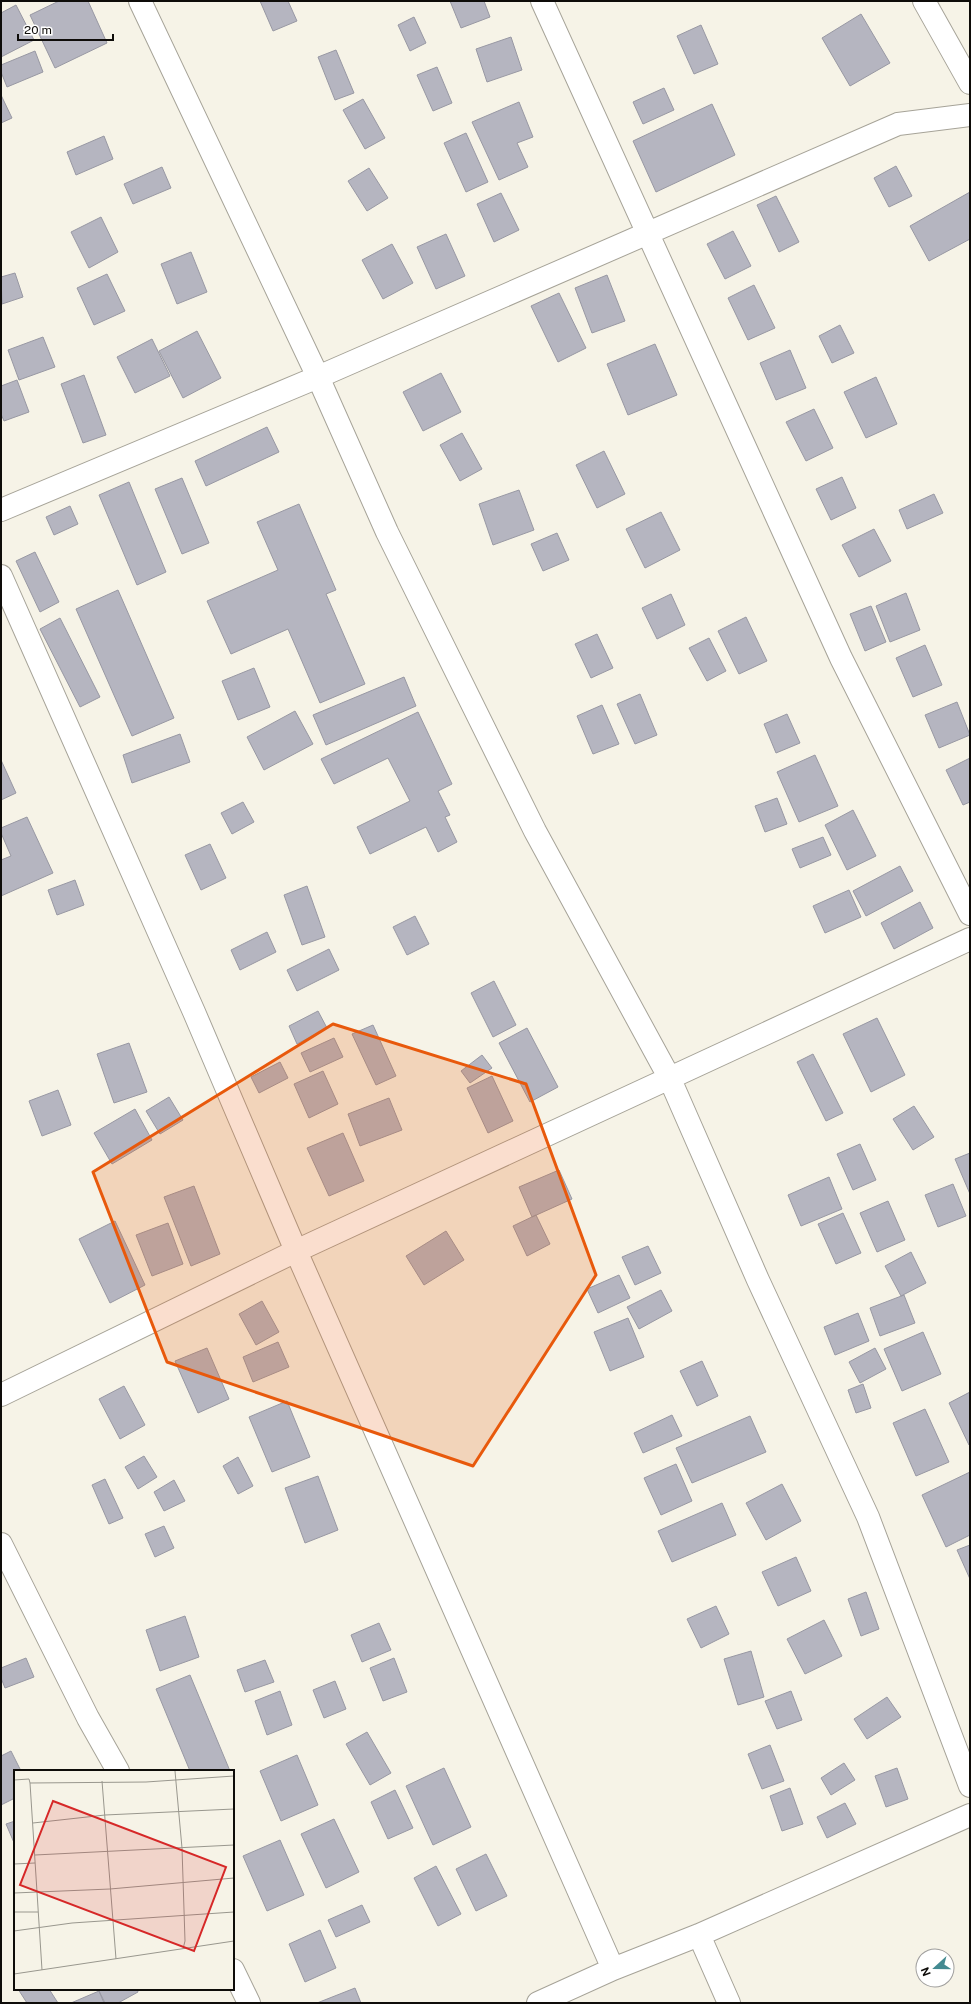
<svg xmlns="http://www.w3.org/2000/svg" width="971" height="2004" viewBox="0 0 971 2004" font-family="'Public Sans',sans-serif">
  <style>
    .building { fill: #b5b5c0; stroke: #9898a3 }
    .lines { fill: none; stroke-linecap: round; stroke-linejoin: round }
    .minor-casing { stroke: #a6a398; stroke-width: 24 }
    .tertiary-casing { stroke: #a6a398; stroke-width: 24 }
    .minor { stroke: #fff; stroke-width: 22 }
    .tertiary { stroke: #fff; stroke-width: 22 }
    .marked { fill: #e8590c; fill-opacity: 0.2; stroke: #e8590c; stroke-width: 3; stroke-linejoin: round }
    .inset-road { fill: none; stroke: #99978e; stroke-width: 1 }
    .view { fill: #d62828; fill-opacity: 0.15; stroke: #d62828; stroke-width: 2 }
    .inset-edge { fill: none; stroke: #0e0c09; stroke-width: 2 }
  </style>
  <rect width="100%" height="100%" fill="#f6f3e7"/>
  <path class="building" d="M59 1H88L107 43 55 68 30 15Z
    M260 1H288L297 21 273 31Z
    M450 1H484L490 17 461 28Z
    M16 5 34 40 1 57V13Z
    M861 14 890 63 850 86 822 38Z
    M414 17 426 43 410 51 398 25Z
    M701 25 718 64 694 74 677 36Z
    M511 37 522 70 487 82 476 49Z
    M336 50 354 93 335 100 318 57Z
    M35 51 43 72 7 87 1 72V65Z
    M437 67 452 103 433 111 417 75Z
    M664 88 674 110 643 124 633 102Z
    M1 95 12 118 1 123Z
    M363 99 385 138 365 149 343 110Z
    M519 102 533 137 517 143 528 167 499 180 472 122Z
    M712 104 735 155 656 192 633 141Z
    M466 133 488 182 466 192 444 143Z
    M104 136 113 159 76 175 67 152Z
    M896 166 912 196 889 207 874 178Z
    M162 167 171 188 133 204 124 184Z
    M369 168 388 198 367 211 348 181Z
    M970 192V239L929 261 910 226Z
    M501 193 519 230 494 242 477 204Z
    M776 196 799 242 779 252 757 205Z
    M101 217 118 252 89 268 71 232Z
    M733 231 751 266 725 279 707 244Z
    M446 234 465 276 436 289 417 247Z
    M392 244 413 283 383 299 362 260Z
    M191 252 207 292 177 304 161 264Z
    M15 273 23 297 2 304 1 277Z
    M107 274 125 311 94 325 77 288Z
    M607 275 625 321 592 333 575 288Z
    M754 285 775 328 748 340 728 298Z
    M559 293 586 348 558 362 531 306Z
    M840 325 854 353 832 363 819 336Z
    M197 331 221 378 183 398 159 351Z
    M43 337 55 367 19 380 8 350Z
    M152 339 170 376 135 393 117 357Z
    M655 344 677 395 628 415 607 364Z
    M790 350 806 388 776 400 760 363Z
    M441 373 461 412 423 431 403 392Z
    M84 375 106 435 83 443 61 384Z
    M876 377 897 424 866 438 844 392Z
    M17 380 29 412 4 421 1 414V386Z
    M814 409 833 448 806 461 786 422Z
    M267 427 279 452 206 486 195 461Z
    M462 433 482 469 460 481 440 445Z
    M604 451 625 494 597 508 576 465Z
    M842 477 856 508 831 520 816 489Z
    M182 478 209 543 182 554 155 489Z
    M129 482 166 572 137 585 99 495Z
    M519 490 534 530 493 545 479 504Z
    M934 494 943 513 907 529 899 510Z
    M299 504 336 590 326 594 365 684 320 703 288 629 231 654 207 601 278 570 257 522Z
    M70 506 78 524 54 535 46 517Z
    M661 512 680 550 645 568 626 529Z
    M874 529 891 561 859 577 842 545Z
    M557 533 569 560 543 571 531 544Z
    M35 552 59 602 40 612 16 561Z
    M118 590 174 718 132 736 76 609Z
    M906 593 920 630 890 642 876 606Z
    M671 594 685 625 657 639 642 608Z
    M871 606 886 642 865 651 850 614Z
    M746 617 767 661 739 674 718 631Z
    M60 618 100 697 80 707 40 629Z
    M597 634 613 668 591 678 575 644Z
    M709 638 726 671 707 681 689 648Z
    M925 645 942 685 913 697 896 658Z
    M254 668 270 707 238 720 222 681Z
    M404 677 416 706 326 745 313 715Z
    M640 694 657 735 635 744 617 704Z
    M957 702 970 735 939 748 925 715Z
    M602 705 619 744 593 754 577 716Z
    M295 711 313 744 264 770 247 737Z
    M418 712 452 784 438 791 450 815 445 817 457 842 438 852 426 827 370 854 357 827 410 801 388 758 334 784 321 759Z
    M787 714 800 743 776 753 764 724Z
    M180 734 190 762 132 783 123 755Z
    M815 755 838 806 799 822 777 772Z
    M970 758V802L963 805 946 770Z
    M1 760 16 793 1 800Z
    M777 798 787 824 765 832 755 806Z
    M243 802 254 822 232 834 221 813Z
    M853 810 876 856 847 870 825 825Z
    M27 817 53 873 1 896V860L11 856 1 833V828Z
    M823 837 831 855 800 868 792 849Z
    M210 844 226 878 201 890 185 855Z
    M900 866 913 891 866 916 853 891Z
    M75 880 84 905 57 915 48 890Z
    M307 886 325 937 302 945 284 895Z
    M849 890 861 917 825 933 813 906Z
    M920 902 933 928 894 949 881 923Z
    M415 916 429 944 407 955 393 927Z
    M267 932 276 952 240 970 231 950Z
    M329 949 339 970 297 991 287 970Z
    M494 981 516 1025 493 1037 471 993Z
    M318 1011 327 1028 297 1044 289 1026Z
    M877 1018 905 1075 871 1092 843 1034Z
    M373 1025 396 1076 376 1085 352 1034Z
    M527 1028 558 1087 530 1102 499 1043Z
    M334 1038 343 1057 310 1072 301 1053Z
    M129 1043 147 1092 114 1103 97 1054Z
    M813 1054 843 1113 826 1121 797 1062Z
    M482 1055 492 1068 470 1083 461 1071Z
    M280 1062 288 1078 259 1093 251 1077Z
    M323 1071 338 1104 309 1118 294 1084Z
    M492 1076 513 1121 488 1133 467 1088Z
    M58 1090 71 1125 42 1136 29 1101Z
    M169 1097 183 1120 160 1134 146 1111Z
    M389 1098 402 1130 360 1146 348 1114Z
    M914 1106 934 1137 913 1150 893 1119Z
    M135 1109 152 1140 112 1164 94 1133Z
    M343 1133 364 1181 329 1196 307 1148Z
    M860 1144 876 1180 853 1190 837 1154Z
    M970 1153V1194L955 1159Z
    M559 1170 572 1199 532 1217 519 1187Z
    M829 1177 842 1209 801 1226 788 1195Z
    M953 1184 966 1216 938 1227 925 1195Z
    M194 1186 220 1254 191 1266 164 1197Z
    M888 1201 905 1240 877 1252 860 1213Z
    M843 1213 861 1253 836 1264 818 1224Z
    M536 1215 550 1244 527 1256 513 1226Z
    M115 1221 145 1285 110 1303 79 1239Z
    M168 1223 183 1264 152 1276 136 1235Z
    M446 1231 464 1260 424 1285 406 1256Z
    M648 1246 661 1273 635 1285 622 1257Z
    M911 1252 926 1283 901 1296 885 1266Z
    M619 1275 630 1298 598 1313 587 1289Z
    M661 1290 672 1311 639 1329 627 1307Z
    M904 1295 915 1323 880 1336 870 1308Z
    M262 1301 279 1332 256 1345 239 1314Z
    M858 1313 869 1341 835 1355 824 1327Z
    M628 1318 644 1357 610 1371 594 1332Z
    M923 1332 941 1374 902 1391 884 1349Z
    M278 1342 289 1367 253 1382 243 1357Z
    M207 1348 229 1399 198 1413 175 1361Z
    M875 1348 886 1369 860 1383 849 1362Z
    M702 1361 718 1396 697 1406 680 1371Z
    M863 1384 871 1408 856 1413 848 1390Z
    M124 1386 145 1425 120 1439 99 1399Z
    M970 1392V1444L969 1445 949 1403Z
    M287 1401 310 1457 272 1472 249 1417Z
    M925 1409 949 1462 916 1476 893 1423Z
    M672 1415 682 1436 643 1453 634 1433Z
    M750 1416 766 1452 692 1483 676 1448Z
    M144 1456 157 1477 138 1489 125 1467Z
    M238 1457 253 1486 238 1494 223 1466Z
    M676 1464 692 1501 661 1515 644 1478Z
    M970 1472V1535L946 1547 922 1495Z
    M318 1476 338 1530 305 1543 285 1488Z
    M105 1479 123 1518 109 1524 92 1485Z
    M174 1480 185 1501 164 1511 154 1492Z
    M782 1484 801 1521 766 1540 746 1503Z
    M722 1503 736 1535 672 1562 658 1531Z
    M164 1526 174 1548 155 1557 145 1534Z
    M970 1545V1579L957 1550Z
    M796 1557 811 1591 778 1606 762 1572Z
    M866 1592 879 1629 861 1636 848 1599Z
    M716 1606 729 1634 701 1648 687 1619Z
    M185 1616 199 1657 160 1671 146 1630Z
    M824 1620 842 1656 805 1674 787 1639Z
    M379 1623 391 1650 362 1662 351 1635Z
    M751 1651 764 1697 738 1705 724 1659Z
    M26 1658 34 1677 5 1688 1 1678V1668Z
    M394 1658 407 1692 383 1701 370 1668Z
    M265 1660 274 1682 245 1692 237 1670Z
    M190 1675 230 1771H190L156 1689Z
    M335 1681 346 1709 324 1718 313 1690Z
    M280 1691 292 1725 267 1735 255 1701Z
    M791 1691 802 1720 777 1729 765 1701Z
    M887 1697 901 1717 867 1739 854 1719Z
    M367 1732 391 1773 370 1785 346 1744Z
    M770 1745 784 1781 762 1789 748 1754Z
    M11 1751 21 1771H15V1798L1 1805V1756Z
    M297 1755 318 1805 281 1821 260 1771Z
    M844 1763 855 1780 831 1795 821 1778Z
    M444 1768 471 1827 433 1845 406 1786Z
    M897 1768 908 1799 886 1807 875 1776Z
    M790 1788 803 1824 782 1831 770 1796Z
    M395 1790 413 1828 388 1839 371 1802Z
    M845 1803 856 1824 827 1838 817 1817Z
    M334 1819 359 1872 326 1888 301 1834Z
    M15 1821V1845L6 1824Z
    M280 1840 304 1895 267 1911 243 1856Z
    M486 1854 507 1896 476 1911 456 1869Z
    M436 1866 461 1914 438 1926 414 1878Z
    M362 1905 370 1922 336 1937 328 1920Z
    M320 1930 336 1968 305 1982 289 1944Z
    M355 1988 361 2003H317Z
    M18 1989H49L58 2003H27Z
    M98 1989H137L138 1992 118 2003H105Z
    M99 1991 104 2003H71Z"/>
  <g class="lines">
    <g class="minor-casing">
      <path id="minor" d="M140 1 318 377 387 532 535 831 669 1077 758 1280 868 1517 970 1786
        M542 1 841 658 970 914
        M1 510 318 377 898 124 970 115
        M1 576 194 1012 296 1251 613 1969
        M1 1395 296 1251 970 939
        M1 1544 88 1718 118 1771
        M699 1935 729 2003
        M233 1970 249 2003
        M538 2003 613 1969 699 1935 970 1815"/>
    </g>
    <g class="tertiary-casing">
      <path id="tertiary" d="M924 1 970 83"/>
    </g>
    <use href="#minor" class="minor"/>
    <use href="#tertiary" class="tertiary"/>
  </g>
  <path class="marked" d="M333 1024 526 1084 596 1275 473 1466 167 1362 93 1172Z"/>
  <g transform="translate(14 1770)">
    <rect width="220" height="220" fill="#f6f3e7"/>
    <path class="inset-road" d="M161 1 168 78 171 171 169 179M0 10 15 9 16 13M88 11 102 189M19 53 91 45 220 39M21 85 220 75M0 94 21 93M0 123 96 119 220 108M0 142H24M0 161 58 153 220 142M28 200 16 13 132 12 220 6M0 204 220 171"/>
    <path class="view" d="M39 31 212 97 180 181 6 115Z"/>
    <rect width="220" height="220" class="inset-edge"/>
  </g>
  <rect width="971" height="2004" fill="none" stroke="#0e0c09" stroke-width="4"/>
  <g transform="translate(935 1968) rotate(249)"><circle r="19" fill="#ffffff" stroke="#9f9e9d"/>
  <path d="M0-3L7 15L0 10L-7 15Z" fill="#438a91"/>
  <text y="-6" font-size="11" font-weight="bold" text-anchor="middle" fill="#0e0c09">N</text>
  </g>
  <path d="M18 34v6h95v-6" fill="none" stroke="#0e0c09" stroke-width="2"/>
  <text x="24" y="34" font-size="12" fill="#0e0c09" stroke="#ffffff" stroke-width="3" paint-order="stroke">20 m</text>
</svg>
